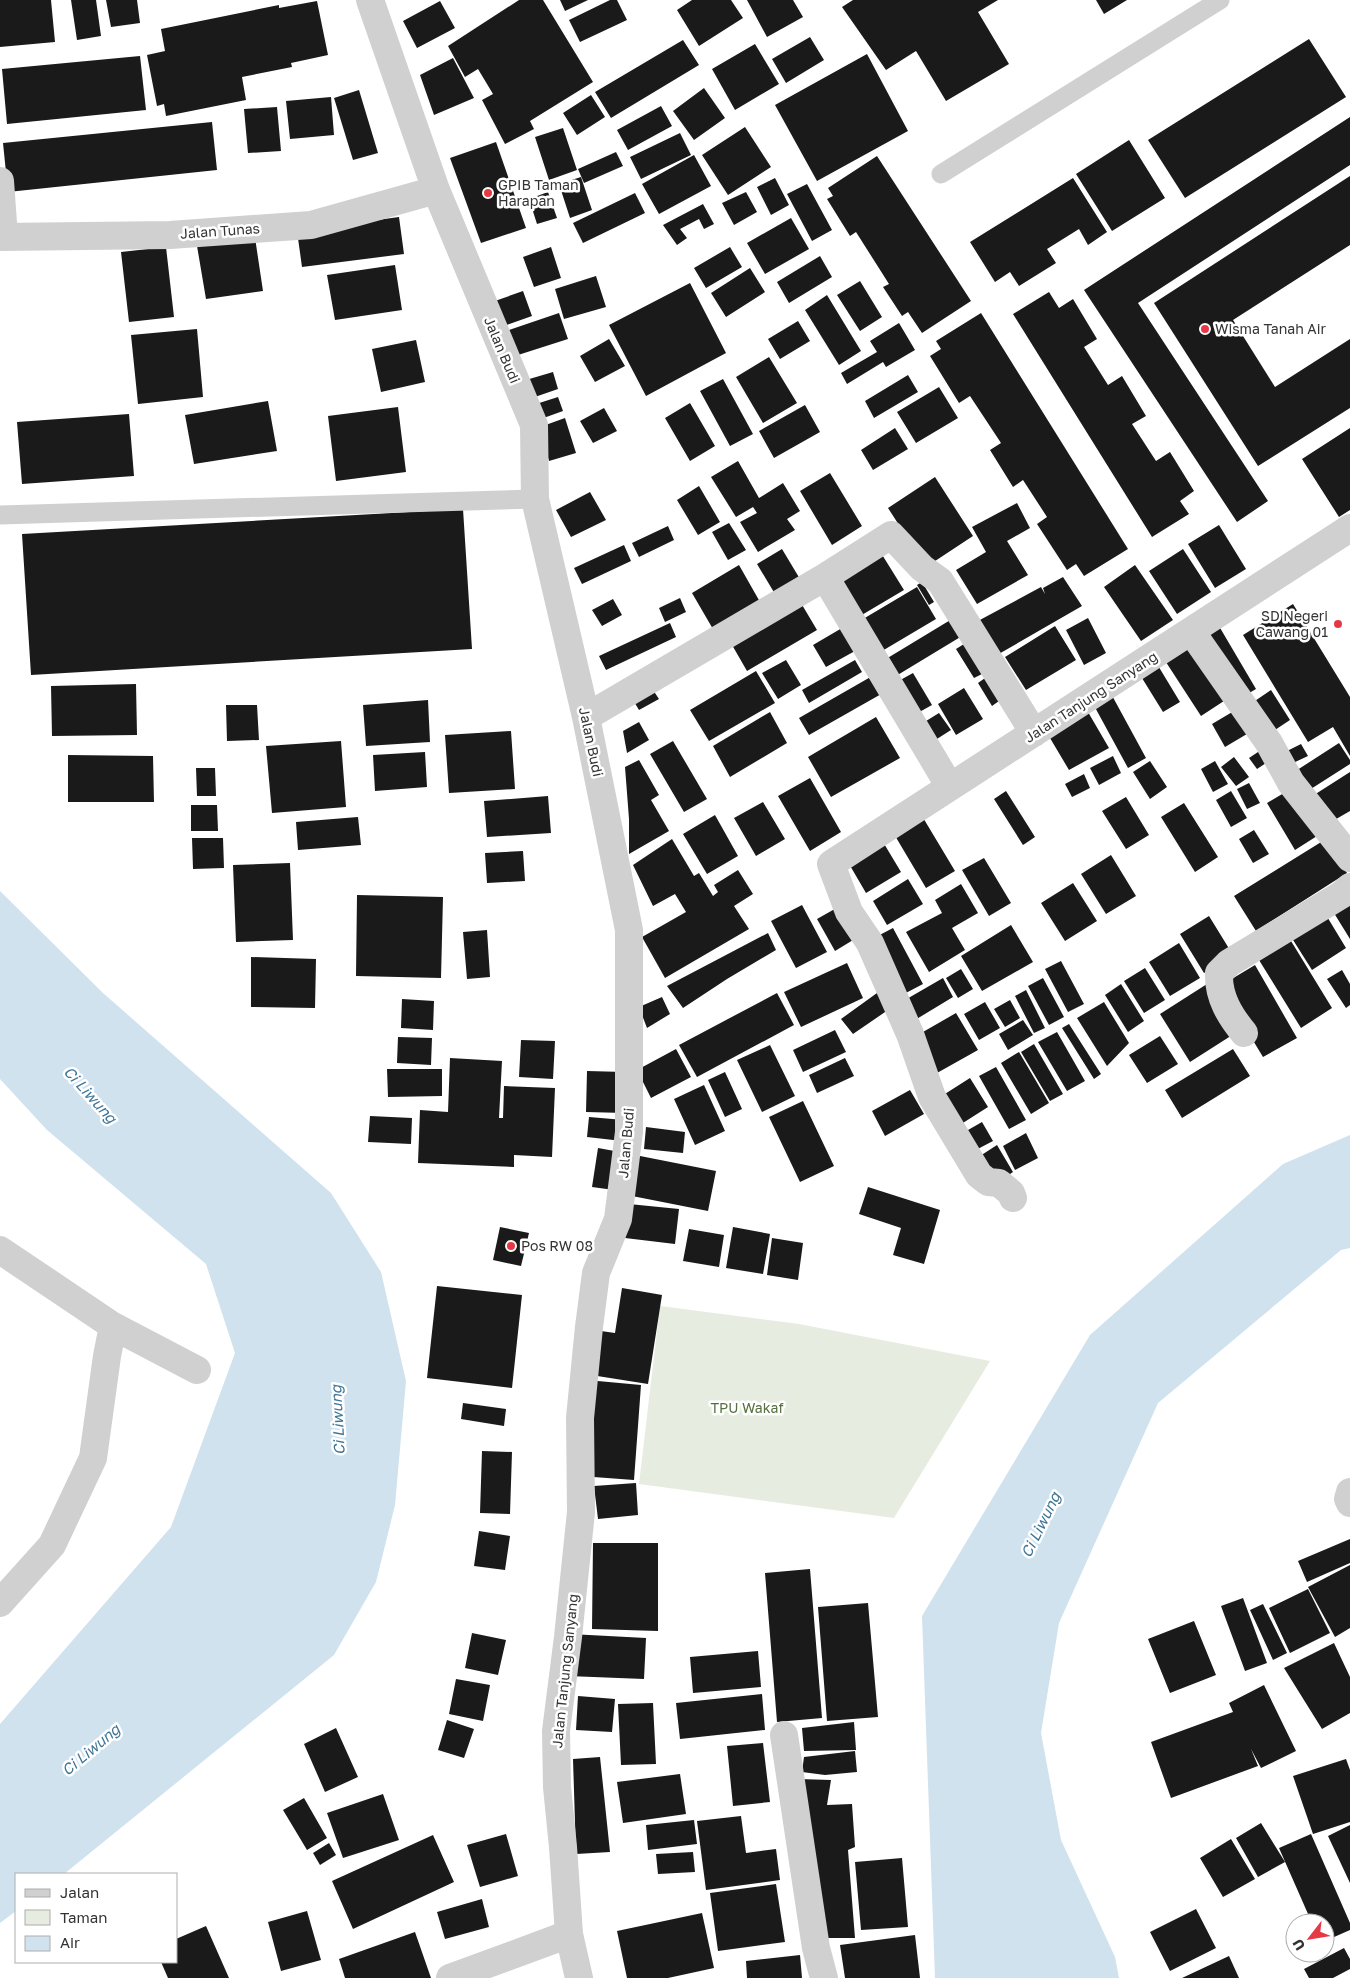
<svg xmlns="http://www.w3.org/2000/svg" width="1350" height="1978" viewBox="0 0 1350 1978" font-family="'Golos Text',sans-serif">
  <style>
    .green { fill: #e6ecdf }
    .water { fill: #cfe2ee }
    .building { fill: #1a1a1a }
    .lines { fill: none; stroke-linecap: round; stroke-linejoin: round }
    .service { stroke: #d0d0d0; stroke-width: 19 }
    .minor { stroke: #d0d0d0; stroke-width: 28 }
    .poi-dot { fill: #e63946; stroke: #fff; stroke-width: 2 }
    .labels { text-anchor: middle; stroke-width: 5; stroke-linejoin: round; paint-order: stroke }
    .poi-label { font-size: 14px; fill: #333; stroke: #fff; text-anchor: start }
    .street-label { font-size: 14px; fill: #333; stroke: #fff }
    .park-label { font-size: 14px; fill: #56703f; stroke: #fff }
    .water-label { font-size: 15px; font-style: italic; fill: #3f7597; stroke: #fff }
  </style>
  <rect width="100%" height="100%" fill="#fff"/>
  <path class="green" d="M660 1306 799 1324 990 1361 894 1518 639 1484Z"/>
  <path class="water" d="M0 891 103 993 331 1193 381 1272 406 1381 395 1505 376 1582 334 1655 64 1874H16V1911L0 1923V1724L171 1527 235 1353 206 1264 47 1130 0 1079Z
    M1350 1135V1248L1341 1250 1158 1403 1059 1623 1041 1733 1061 1840 1115 1957 1119 1978H935L922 1616 1090 1335 1283 1164Z"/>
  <path class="building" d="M0 0H51L55 42 0 47Z
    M71 0H96L101 36 77 40Z
    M106 0H137L140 23 111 27Z
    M519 0H543L593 82 530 121 534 129 505 144 482 100 493 94 478 69 465 77 448 46Z
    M560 0H588L565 11Z
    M610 0H617L627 20 580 42 569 20Z
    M692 0H731L743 18 699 46 677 10Z
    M747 0H793L803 17 767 37Z
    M853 0H998L978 12 1009 64 946 101 916 51 886 70 842 7Z
    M1096 0H1127L1104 14Z
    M317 1 328 55 291 63 292 67 242 77 246 100 166 116 164 104 157 106 147 55 165 51 161 29 279 5V8Z
    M440 1 455 28 417 48 403 21Z
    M810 37 824 60 786 83 772 59Z
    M1309 39 1346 97 1185 198 1148 140Z
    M683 40 699 65 611 118 595 92Z
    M755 44 779 84 735 110 712 69Z
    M867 54 908 131 817 181 775 105Z
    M140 56 146 110 7 124 2 69Z
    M453 58 474 98 434 115 420 75Z
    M704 88 725 118 694 140 673 111Z
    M359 90 378 153 353 160 334 98Z
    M591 95 605 117 577 135 563 113Z
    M331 97 334 135 290 139 286 101Z
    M661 106 672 126 628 150 617 130Z
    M277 107 281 151 248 153 244 109Z
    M1350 117V165L1138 303 1268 501 1237 522 1084 290Z
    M212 122 217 170 8 192 3 143Z
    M745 127 771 167 728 195 702 155Z
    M563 128 577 170 549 180 535 137Z
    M680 133 691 155 641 179 630 157Z
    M1129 140 1165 198 1112 231 1076 174Z
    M496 142 526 228 481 243 450 158Z
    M616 152 623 166 584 183 578 169Z
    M694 155 711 186 659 214 642 184Z
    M877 156 971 301 922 333 908 312 902 316 883 287 889 284 856 232 850 236 827 199 833 196 828 188Z
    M1350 176V245L1233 320 1275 387 1350 339V408L1258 466 1154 303Z
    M581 177 592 210 570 218 559 184Z
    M775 178 789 205 771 215 757 187Z
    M1073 178 1107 232 1088 245 1079 229 1047 249 1056 263 1019 286 1010 272 995 282 970 242Z
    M807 184 832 230 812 241 787 194Z
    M548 192 557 218 537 224 529 199Z
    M746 192 757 212 734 225 722 203Z
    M635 193 645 213 583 243 573 223Z
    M703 204 714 224 704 229 699 219 680 229 687 238 677 245 663 225Z
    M399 217 404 254 302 267 297 231Z
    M791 218 809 249 765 274 747 243Z
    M254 231 263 291 206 299 196 240Z
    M166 247 174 317 129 322 121 252Z
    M551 247 561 278 534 287 523 257Z
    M730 247 742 267 706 288 694 268Z
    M820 256 832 277 789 303 777 282Z
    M395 265 402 310 335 320 327 275Z
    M750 268 765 292 726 317 711 293Z
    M596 276 606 307 564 319 555 289Z
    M860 281 882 317 860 331 837 295Z
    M690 283 726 353 646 396 609 325Z
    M523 291 532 316 504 326 495 301Z
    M1049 292 1059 308 1073 299 1097 339 1084 347 1108 385 1122 376 1146 416 1132 424 1156 461 1170 452 1194 491 1180 501 1189 514 1152 537 1013 314Z
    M827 295 861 351 839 365 805 310Z
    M559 313 568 339 518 355 509 330Z
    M981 313 1128 549 1084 576 1076 564 1067 570 1037 524 1047 517 1023 480 1013 487 990 450 1001 443 970 396 959 403 930 356 941 349 936 341Z
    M798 321 810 341 780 359 768 339Z
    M899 323 915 350 886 367 883 362 847 384 841 373 877 352 870 341Z
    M197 329 203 397 138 404 131 335Z
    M609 339 625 366 595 382 580 356Z
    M416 340 425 382 381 392 372 349Z
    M769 357 797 403 763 423 736 377Z
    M553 372 558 389 532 398 526 380Z
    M908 375 918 392 874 418 865 401Z
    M723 379 753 434 730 446 700 391Z
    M939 387 958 418 916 443 897 412Z
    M558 397 563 411 538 420 533 405Z
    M268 401 277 451 194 464 185 415Z
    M690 403 715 446 690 461 665 418Z
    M805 405 820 432 774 458 759 431Z
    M398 407 406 472 336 481 328 416Z
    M604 408 617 431 593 443 580 421Z
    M129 414 134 476 22 484 17 422Z
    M565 418 576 453 549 461 540 427Z
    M895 428 908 449 873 470 861 450Z
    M1350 428V510L1339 517 1302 459Z
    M738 461 759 498 783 483 800 511 787 519 795 530 758 552 740 522 757 513 753 507 736 517 711 477Z
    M830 473 862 526 832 545 800 491Z
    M935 477 973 536 926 567 888 508Z
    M699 486 720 522 698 535 677 500Z
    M590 492 606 520 571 537 556 510Z
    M1017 503 1030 528 1007 541 1028 575 977 604 956 570 986 552 972 527Z
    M463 509 472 649 31 675 22 534Z
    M729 523 746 550 728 560 712 532Z
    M1219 525 1246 569 1215 588 1188 544Z
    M668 526 674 540 639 557 632 543Z
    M624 545 631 561 582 584 574 568Z
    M782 549 800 579 775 594 757 564Z
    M1183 549 1211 592 1177 614 1149 571Z
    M881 553 904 590 855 619 833 582Z
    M739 565 764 609 717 636 692 593Z
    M1135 565 1173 620 1141 641 1104 587Z
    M1063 577 1082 606 997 655 978 621 1041 587 1045 594 1043 588Z
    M922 582 934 602 929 605 917 585Z
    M917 587 936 619 877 654 858 622Z
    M680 598 686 612 665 622 659 608Z
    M798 598 817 630 747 671 728 638Z
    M613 599 622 615 602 626 592 610Z
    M1293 604 1350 697V756L1333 727 1308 742 1243 635Z
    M1088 618 1106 653 1084 665 1066 630Z
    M952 619 962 636 891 679 881 662Z
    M1216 621 1256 689 1239 699 1199 631Z
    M670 623 676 637 606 670 599 656Z
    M1055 626 1076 660 1026 690 1005 657Z
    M842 628 855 651 826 667 813 645Z
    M1187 639 1227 699 1201 716 1162 656Z
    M964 644 982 674 974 678 956 649Z
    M1154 659 1180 702 1163 712 1137 670Z
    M786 660 801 685 778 699 762 673Z
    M855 660 862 672 809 703 802 690Z
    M756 671 775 703 709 741 690 710Z
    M913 673 932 705 914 715 895 683Z
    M874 675 883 693 809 735 799 718Z
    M985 678 999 701 992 706 978 683Z
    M136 684 137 735 52 736 51 686Z
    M649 684 659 699 639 710 630 695Z
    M964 688 983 719 956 735 938 704Z
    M1109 690 1146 758 1128 768 1091 700Z
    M1271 690 1290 720 1269 734 1249 705Z
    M428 700 430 742 366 746 363 705Z
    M226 705H257L259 740 227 741Z
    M1239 708 1252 731 1225 747 1212 724Z
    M770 712 787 743 730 777 713 746Z
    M1088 712 1109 748 1069 770 1047 733Z
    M939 713 951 730 929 744 918 726Z
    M876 717 900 758 831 797 808 757Z
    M639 722 649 740 627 753 623 731Z
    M511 731 515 789 449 793 445 735Z
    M341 741 346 807 272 813 266 746Z
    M673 741 707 799 684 812 650 754Z
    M1339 743 1350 760V764L1303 794 1291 774Z
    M1301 744 1308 756 1293 763 1287 751Z
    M1264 748 1272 759 1257 769 1249 758Z
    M425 752 427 787 375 791 373 755Z
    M68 755 153 756 154 802H68Z
    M1113 756 1121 773 1099 785 1090 768Z
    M1234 757 1249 777 1236 786 1221 767Z
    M639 760 659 795 651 800 669 831 629 854V819L625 767Z
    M1150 761 1167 787 1150 799 1133 772Z
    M1215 761 1228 784 1213 792 1201 769Z
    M196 768H215L216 796H197Z
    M1350 772V811L1331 822 1314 795Z
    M1084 774 1090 788 1072 797 1065 784Z
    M810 778 841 832 810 851 778 796Z
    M1249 783 1260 803 1247 809 1237 789Z
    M1289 790 1317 836 1295 850 1267 803Z
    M1006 791 1035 837 1023 845 994 799Z
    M1231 791 1247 818 1231 827 1216 800Z
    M548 796 551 833 487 837 484 801Z
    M1126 797 1149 835 1126 849 1102 811Z
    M763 802 785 839 756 856 734 818Z
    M1184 803 1218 857 1195 872 1161 817Z
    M191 805H217L218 831H191Z
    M919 811 955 871 926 888 891 829Z
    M715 815 738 856 707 874 683 834Z
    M358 817 361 845 298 850 296 822Z
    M1254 830 1269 854 1253 863 1239 839Z
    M880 837 901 872 866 893 845 857Z
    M192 838H223L224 868 193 869Z
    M672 839 694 876 699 873 713 896 718 892 714 885 738 870 753 894 734 906 749 929 665 978 642 937 686 912 675 894 653 906 633 865Z
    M1326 839 1347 873 1256 931 1234 896Z
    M523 851 525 881 487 883 485 853Z
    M1111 855 1136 896 1106 914 1081 874Z
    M984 858 1011 903 989 916 962 870Z
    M290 863 293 940 236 942 233 865Z
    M908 879 923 904 887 925 873 901Z
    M1073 883 1097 921 1065 941 1041 903Z
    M961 884 978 913 952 928 965 950 929 972 906 932 942 913 935 900Z
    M1350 892V939L1329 905Z
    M357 895 443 897 441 978 356 976Z
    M802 905 827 952 796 968 771 921Z
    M840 906 858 937 835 951 817 919Z
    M1323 910 1346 948 1312 970 1288 932Z
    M1209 916 1233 955 1204 973 1180 934Z
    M1011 925 1033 962 982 991 961 956Z
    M893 928 923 984 902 995 872 939Z
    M487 930 490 977 467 979 463 932Z
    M768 933 776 950 727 979 683 1008 667 986Z
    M1291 941 1332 1008 1301 1028 1259 960Z
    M1179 943 1200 978 1170 996 1149 962Z
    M251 957 316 959 315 1008 251 1007Z
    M1061 961 1084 1004 1068 1012 1045 969Z
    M847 963 863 998 801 1027 784 992Z
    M1255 965 1297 1038 1263 1057 1220 986Z
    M1145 968 1165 1000 1144 1013 1124 981Z
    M961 969 973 989 958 998 946 978Z
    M1342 970 1350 984V1005L1346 1008 1327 979Z
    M943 978 953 997 915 1020 905 1000Z
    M1043 978 1064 1017 1049 1025 1028 986Z
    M1121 984 1144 1021 1128 1032 1105 995Z
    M1207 984 1237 1032 1190 1062 1160 1014Z
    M1026 990 1045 1028 1034 1033 1015 996Z
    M777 993 794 1025 697 1077 679 1045Z
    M877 993 888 1010 853 1034 841 1019Z
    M662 997 670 1014 647 1028 639 1007Z
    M402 999 434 1001 433 1030 401 1028Z
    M1010 1000 1020 1018 1005 1027 994 1009Z
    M985 1002 1000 1028 979 1040 964 1014Z
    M1104 1002 1129 1043 1107 1066 1077 1018Z
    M956 1013 978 1050 937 1073 916 1036Z
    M1023 1020 1033 1035 1008 1050 999 1034Z
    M1069 1024 1101 1074 1094 1079 1062 1028Z
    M835 1030 846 1052 803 1072 793 1050Z
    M1057 1032 1085 1081 1067 1091 1038 1042Z
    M1160 1036 1178 1064 1147 1083 1129 1055Z
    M398 1037 432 1038 431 1065 397 1063Z
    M521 1040 555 1041 553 1079 519 1077Z
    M1034 1044 1063 1094 1050 1101 1021 1052Z
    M770 1045 795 1096 762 1112 737 1060Z
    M676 1049 691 1077 651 1098 637 1070Z
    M1233 1049 1250 1076 1182 1118 1165 1090Z
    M1019 1052 1049 1103 1031 1114 1001 1063Z
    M450 1058 502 1061 499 1118H503L504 1086 555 1088 552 1157 514 1155V1167L418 1163 420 1110 448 1112Z
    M845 1058 854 1076 817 1093 809 1075Z
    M996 1067 1026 1120 1009 1129 979 1076Z
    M387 1069H442V1096L388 1097Z
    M587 1071 625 1072V1113L586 1112Z
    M725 1072 742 1109 725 1117 708 1080Z
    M970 1078 988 1107 955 1128 937 1099Z
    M704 1085 725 1131 695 1145 674 1099Z
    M910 1090 924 1114 885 1136 872 1111Z
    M803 1101 834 1166 800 1182 769 1117Z
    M370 1116 412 1118 411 1144 368 1142Z
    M589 1117 624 1120 622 1141 587 1137Z
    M982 1122 993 1141 972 1152 961 1134Z
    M646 1127 685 1132 683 1153 644 1149Z
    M1026 1133 1038 1158 1015 1170 1003 1146Z
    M997 1145 1013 1172 997 1183 980 1156Z
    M598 1148 620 1152 614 1190 592 1187Z
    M630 1154 716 1171 708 1211 622 1194Z
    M868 1187 940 1210 924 1264 893 1255 901 1228 859 1214Z
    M629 1204 679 1209 675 1244 625 1238Z
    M500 1227 529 1233 521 1266 493 1260Z
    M733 1227 770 1234 763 1274 726 1268Z
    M689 1229 724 1235 719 1267 683 1261Z
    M772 1238 803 1243 798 1280 767 1275Z
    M437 1286 522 1295 512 1388 427 1378Z
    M622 1288 662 1295 648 1384 591 1375 594 1330 615 1333Z
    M587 1380 641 1385 634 1480 580 1476Z
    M463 1403 506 1409 504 1426 461 1419Z
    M482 1451 512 1452 510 1514 480 1513Z
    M636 1483 638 1515 598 1519 594 1486Z
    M479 1531 510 1536 505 1570 474 1566Z
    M1350 1539V1563L1307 1582 1298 1561Z
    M593 1543H658V1631L592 1629Z
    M1350 1565V1628L1335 1637 1308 1587Z
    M810 1569 822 1718 777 1722 765 1573Z
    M1308 1589 1330 1633 1290 1653 1269 1608Z
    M1243 1598 1267 1663 1245 1671 1221 1606Z
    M868 1603 878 1717 827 1721 818 1607Z
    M1263 1604 1287 1653 1273 1660 1250 1610Z
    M1194 1621 1216 1675 1170 1693 1148 1639Z
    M472 1633 506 1640 498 1675 465 1668Z
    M570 1634 646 1638 644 1679 568 1676Z
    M1334 1643 1350 1677V1713L1322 1729 1284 1668Z
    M758 1651 761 1687 693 1693 690 1657Z
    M456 1679 490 1685 483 1721 449 1714Z
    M1264 1685 1296 1751 1261 1768 1251 1749 1258 1766 1171 1798 1151 1742 1233 1712 1229 1703Z
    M762 1694 765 1730 680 1739 676 1703Z
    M578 1696 615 1699 612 1732 576 1730Z
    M653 1703 656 1764 621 1765 618 1704Z
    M447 1720 474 1729 464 1758 438 1750Z
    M854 1722 856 1750 804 1751 802 1728Z
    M336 1728 358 1777 325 1792 304 1744Z
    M763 1743 770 1802 733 1806 727 1746Z
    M855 1751 857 1772 825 1775 802 1772 804 1757Z
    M600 1757 610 1852 576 1854 573 1759Z
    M1346 1759 1350 1770V1822L1313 1834 1293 1776Z
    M680 1774 686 1814 623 1823 617 1782Z
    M799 1779 831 1780 827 1805 852 1804 855 1847 848 1850 855 1938H824Z
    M383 1794 399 1840 343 1858 327 1813Z
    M304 1798 327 1838 307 1850 283 1810Z
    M741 1816 746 1853 776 1849 780 1880 706 1890 697 1821Z
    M694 1820 697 1844 648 1850 646 1825Z
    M1261 1823 1285 1862 1258 1877 1236 1838Z
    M1350 1825V1883L1328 1836Z
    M506 1834 518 1876 480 1887 467 1845Z
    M1311 1834 1350 1923V1930L1325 1941V1923H1312L1279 1848Z
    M433 1835 454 1882 353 1929 332 1881Z
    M1231 1839 1255 1879 1223 1897 1200 1858Z
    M329 1843 336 1855 320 1865 313 1853Z
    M693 1852 695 1872 658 1874 656 1854Z
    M902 1858 908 1927 861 1930 855 1862Z
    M776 1884 785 1942 718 1951 710 1893Z
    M482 1899 489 1927 445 1939 437 1912Z
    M1196 1909 1216 1948 1170 1971 1150 1932Z
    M307 1911 321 1960 281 1971 268 1922Z
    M702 1913 714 1968 668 1978H627L617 1931Z
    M206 1926 229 1978H168L161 1962H176V1939Z
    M415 1932 431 1978H345L339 1959Z
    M915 1935 920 1978H845L840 1945Z
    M1344 1948 1350 1959V1969L1333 1978H1309L1304 1969Z
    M800 1955 802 1978H747L746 1961Z
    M1229 1956 1239 1978H1182Z"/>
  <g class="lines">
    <path class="service" d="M941 174 1220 0
      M0 515 535 499"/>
    <path class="minor" d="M370 0 436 190 534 425 535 499 586 717 629 930V1132L618 1219 596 1273 589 1327 580 1418 581 1512 568 1637 556 1731 557 1787 563 1847 569 1934 579 1978
      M0 181 4 237
      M0 237 170 235 311 225 436 190
      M825 577 950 787
      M1191 631 1269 743 1291 783 1350 858
      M586 717 825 577 891 535 922 568 940 581 1034 733
      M1244 1033C1230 1016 1218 997 1219 973L1229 963 1341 895 1350 887
      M1013 1198 1011 1193 999 1183 988 1182 979 1175 932 1097 910 1034 870 943 849 912 831 864 1350 528
      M0 1250 113 1326 107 1356 93 1458 52 1545 0 1603
      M113 1326 197 1370
      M1350 1492 1348 1499 1350 1503
      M784 1735 816 1948 824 1978
      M450 1978 569 1934"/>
  </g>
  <g class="poi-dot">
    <circle cx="488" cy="193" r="5"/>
    <circle cx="1205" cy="329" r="5"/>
    <circle cx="1338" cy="624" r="5"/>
    <circle cx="511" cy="1246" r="5"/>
  </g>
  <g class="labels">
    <g class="poi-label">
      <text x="498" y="190">GPIB Taman<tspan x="498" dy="16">Harapan</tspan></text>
      <text x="1215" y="334">Wisma Tanah Air</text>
      <text x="1328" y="621" text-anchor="end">SD Negeri<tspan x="1328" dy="16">Cawang 01</tspan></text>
      <text x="521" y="1251">Pos RW 08</text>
    </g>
    <g class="street-label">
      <text transform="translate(220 231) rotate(-4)" y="5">Jalan Tunas</text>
      <text transform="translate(502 350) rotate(67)" y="5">Jalan Budi</text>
      <text transform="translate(1091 697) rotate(-33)" y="5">Jalan Tanjung Sanyang</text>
      <text transform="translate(591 742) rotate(78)" y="5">Jalan Budi</text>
      <text transform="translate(626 1143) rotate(-85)" y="5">Jalan Budi</text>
      <text transform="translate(565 1671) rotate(-84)" y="5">Jalan Tanjung Sanyang</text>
    </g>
    <g class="park-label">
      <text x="747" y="1413">TPU Wakaf</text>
    </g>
    <g class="water-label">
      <text transform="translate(90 1095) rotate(48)" y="5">Ci Liwung</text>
      <text transform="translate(338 1420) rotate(-93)" y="5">Ci Liwung</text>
      <text transform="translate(1041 1525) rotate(-64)" y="5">Ci Liwung</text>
      <text transform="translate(91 1750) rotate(-40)" y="5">Ci Liwung</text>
    </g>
  </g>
  <rect x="15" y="1873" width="162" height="90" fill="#ffffff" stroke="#adadad"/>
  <rect x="25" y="1889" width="25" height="8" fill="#d0d0d0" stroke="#adadad"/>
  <text x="60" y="1898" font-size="15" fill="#333333">Jalan</text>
  <rect x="25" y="1910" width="25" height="15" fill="#e6ecdf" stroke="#adadad"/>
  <text x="60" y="1923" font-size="15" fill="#333333">Taman</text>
  <rect x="25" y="1936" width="25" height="15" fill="#cfe2ee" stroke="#adadad"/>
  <text x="60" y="1948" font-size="15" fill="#333333">Air</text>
  <g transform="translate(1310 1938) rotate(239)"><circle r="24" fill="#ffffff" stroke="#adadad"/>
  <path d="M0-4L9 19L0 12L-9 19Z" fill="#e63946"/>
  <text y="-8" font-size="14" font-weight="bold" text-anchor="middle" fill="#333333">U</text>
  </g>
</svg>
